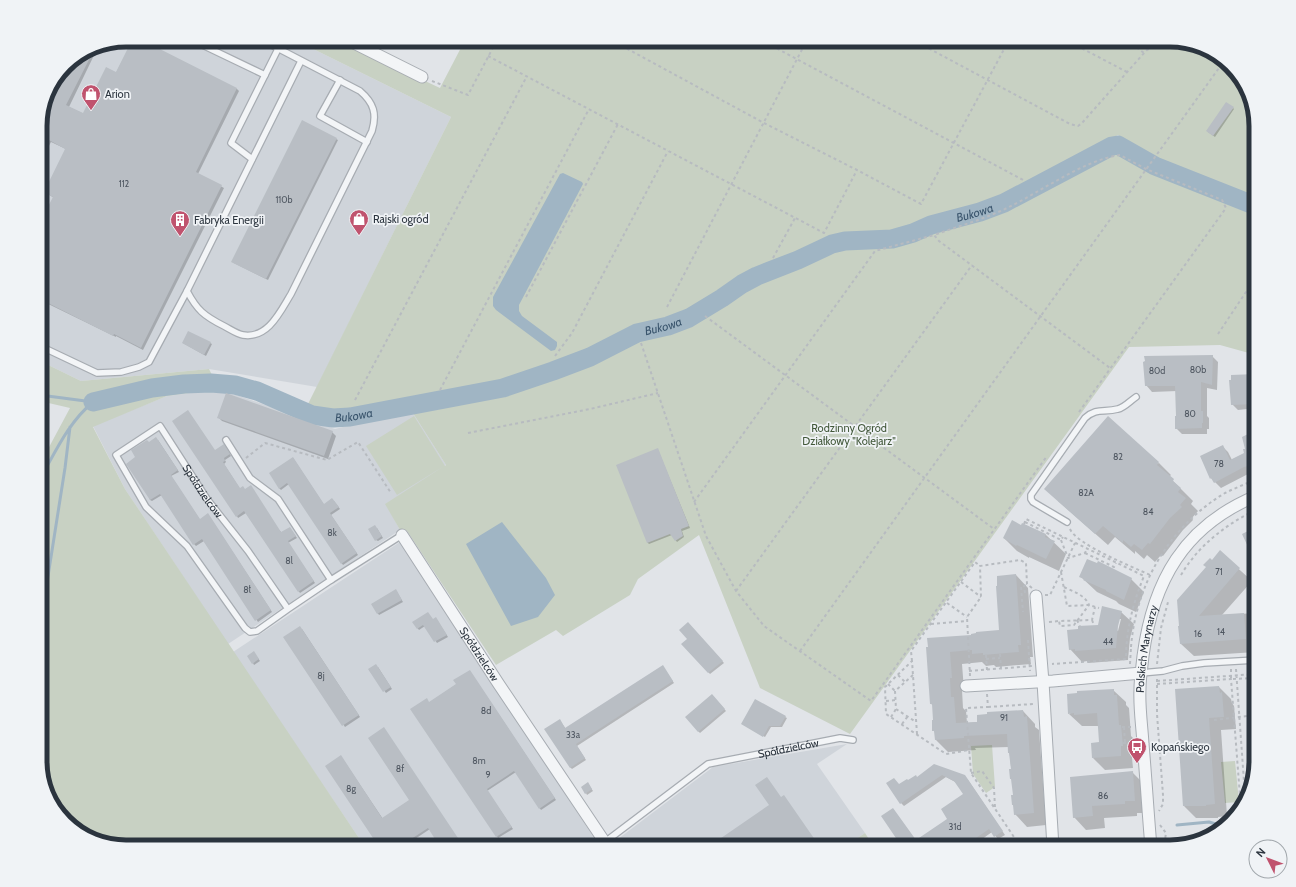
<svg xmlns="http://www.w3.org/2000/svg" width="1296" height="887" viewBox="0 0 1296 887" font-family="Cabin,sans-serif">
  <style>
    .built { fill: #cfd4da }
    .green { fill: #c8d1c3 }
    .water { fill: #a0b5c4 }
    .shadow { fill: #0003; fill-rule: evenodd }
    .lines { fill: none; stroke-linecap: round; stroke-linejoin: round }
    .stream { stroke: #a0b5c4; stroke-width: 3 }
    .river { stroke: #a0b5c4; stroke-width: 19 }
    .building { fill: #b9bec4 }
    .lane-casing { stroke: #a7acb2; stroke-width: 8 }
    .street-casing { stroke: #a7acb2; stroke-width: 13 }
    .path { stroke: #b7bbc0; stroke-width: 2; stroke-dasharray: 3 3; stroke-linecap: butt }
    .lane { stroke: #f3f5f7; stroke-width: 5.5 }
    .street { stroke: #f3f5f7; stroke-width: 11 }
    .labels { text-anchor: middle; stroke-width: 3.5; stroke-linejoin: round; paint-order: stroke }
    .number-label { font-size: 9px; fill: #4e5660 }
    .poi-label { font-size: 11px; fill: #2b343e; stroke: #f0f3f6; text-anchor: start }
    .park-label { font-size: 11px; fill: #42583a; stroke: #f0f3f6 }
    .street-label { font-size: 11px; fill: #2b343e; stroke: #f0f3f6 }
    .water-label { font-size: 12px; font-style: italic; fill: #3a556d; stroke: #f0f3f6 }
    .rim { fill: none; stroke: #2b343e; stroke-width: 5 }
  </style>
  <rect width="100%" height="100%" fill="#e1e4e8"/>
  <path class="built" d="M126 40H295L451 117 317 387 209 369 81 381 40 361V121L47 93 65 65 93 46Z
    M219 389 335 429 411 410 446 465 386 504 400 530 228 644 125 489 93 426 167 396Z
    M400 542 600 847H365L233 652Z
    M847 744 817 764 865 833 844 847H616L618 839 713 767Z"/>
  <path class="green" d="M295 40H337L440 88 465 40H1170L1201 50 1234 72 1245 83 1256 126V355L1220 345 1129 347 850 734 760 688 699 535 638 579 630 595 563 636 556 630 496 665 407 531 400 530 385 504 444 466 397 495 366 446 414 416 445 466 446 465 411 410 467 399 492 395 514 389 581 364 635 338 680 325 693 320 751 285 826 253 843 247 885 244 913 237 996 210 1096 159 1119 151 1126 141 1118 135 995 200 922 222 887 231 845 233 743 276 695 307 679 315 626 332 599 347 583 354 514 379 491 385 339 414H327L306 408 451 117Z
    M40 361 81 381 209 369 219 389 167 396 93 427 125 489 365 847H126L78 832 51 804 40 766V464L70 408 40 401Z
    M992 745 995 787 986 793 973 774 971 746Z
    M1235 761 1239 802 1225 803 1221 762Z
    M865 833 874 847H844Z"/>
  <path class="water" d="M563 173 582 182 583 184 519 305V311L522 316 557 342V346L555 350 551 351 496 310 493 306V297L560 174Z
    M502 522 546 578 555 595 538 617 511 626 466 544Z"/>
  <path class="shadow" d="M133 40H140L237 89 239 91 198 174 224 188 143 350 116 336V337L40 300V225L54 198 45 192 66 149 51 142 40 163V121L49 97 65 65 93 46 99 45 69 107 84 114 116 73Z
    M1233 108 1234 109 1215 137 1208 132Z
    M336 139 338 140 268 280 234 263Z
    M183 343H210L212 344 206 356Z
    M1212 356 1218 362 1217 390 1207 388V416L1209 418V429H1207V434H1182L1176 428 1177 417V391L1152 392 1146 385V362Z
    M1256 376V408L1238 410 1232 404Z
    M40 412 44 416 40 427Z
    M218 417 332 432 336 436 328 459 222 421Z
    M1256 434V471L1250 473 1221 488 1211 478 1201 457 1222 446 1228 452 1232 460 1246 453 1249 435Z
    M158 440 179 472 171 476 200 520 209 516 272 612 258 622 204 541 196 546 194 544 162 495 152 501 150 500 137 457 149 443Z
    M225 447 231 456 225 460 226 462 224 464 240 489 282 533 291 530 297 538 288 543 315 583 300 593 246 513 238 518 237 516 215 451Z
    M658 450 690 528 682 531 684 537 677 542 672 535 649 544 647 542Z
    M293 458 324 505 334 501 340 509 331 515 358 555 343 565 289 484 281 490 279 488Z
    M1159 463 1171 475 1169 477 1193 501 1191 504 1198 511 1192 518 1193 520 1183 530 1163 556 1161 555 1155 562 1147 555 1144 559 1135 551V554L1115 537 1108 545 1058 501Z
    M1023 524 1046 535 1066 554 1059 571 1029 557V558L1017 551 1004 538 1022 526Z
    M377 528 383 538 378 541 376 540Z
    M1220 552 1252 581 1222 615 1256 613V652L1194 656 1181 644 1180 626 1207 567Z
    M1016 575 1028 588 1033 657H1030L1031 664 996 667 994 665 986 666 982 662 962 664 964 690H962L963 708 966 711 967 723 978 722 1023 711 1035 724V727L1039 730 1046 825 1027 827 1015 814 1014 806 1013 805 1014 796 1009 747 975 748 976 750 948 752 936 740 935 732 933 730 934 721 933 705 931 704 928 658 972 636 1000 631Z
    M1080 576 1131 579 1144 592 1136 612 1119 604 1116 601 1097 592Z
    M397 592 403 602 379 615 372 604Z
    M1121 612 1134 624 1130 638 1128 660 1088 663 1087 661 1082 662 1070 649 1079 630 1099 626ZM1119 619H1121L1118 631 1116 630Z
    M437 620 448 637 437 643 425 626 419 630 413 622Z
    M688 624 724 663 710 674 683 644 689 639Z
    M302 629 360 717 345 727 285 637Z
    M255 654 260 661 254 665 253 663Z
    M378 667 392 689 386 693 369 670Z
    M664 668 674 683 577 746 586 760 572 769 570 767 561 722 566 729Z
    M471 673 556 800 541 810 516 772 487 791 513 829 498 838 429 703 457 684Z
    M1251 684H1256V709L1250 700 1249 691H1252Z
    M1219 687 1231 699 1232 703 1234 706 1236 729 1221 730 1227 816 1218 817V818H1196L1184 806 1176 690Z
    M1113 690 1126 702V705L1129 708 1131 736 1133 738 1135 758H1132L1133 768 1105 770 1093 758 1100 743 1099 726H1082L1069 714Z
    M712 695 726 711 700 733 698 731Z
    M785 717 787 718 782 727H771L765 737 744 725Z
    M342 758 383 819 410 800 430 829 403 847H380Z
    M934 765 968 780 1005 835 998 839 992 832 971 847H903L893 809 916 841 949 819 964 794 957 783 946 777 904 806 901 803 899 785 918 778Z
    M1132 772 1145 785 1147 813H1137V816L1104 818 1105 828 1086 830 1074 817Z
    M589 785 593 791 587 795 586 793Z
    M582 840 587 847H571Z"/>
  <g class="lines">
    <path class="stream" d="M40 395 93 402
      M40 479C56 451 68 423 93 402
      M40 627 65 468 70 427
      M1177 825 1209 822 1223 826"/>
    <path class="river" id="s1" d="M93 402 152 388 184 384 211 383 235 385 257 391 312 415 333 418 350 417 503 388 553 371 590 357 637 333 668 326 689 318 722 298 742 284 757 276 798 260 832 244 845 241 892 239 913 233 931 225 980 212 1004 203 1112 146 1118 145 1155 166 1256 206"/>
  </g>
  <path class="building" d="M132 40H142L237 88 196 172 222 185 141 348 114 334 113 336 40 299V222L53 197 44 192 65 149 49 140 40 157V121L46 94 48 95 57 77 65 65 96 46 66 105 83 113 106 67 116 72Z
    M1226 102 1234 107 1213 136 1206 131Z
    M302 120 337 138 266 279 231 262Z
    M188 331 211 342 204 355 182 343Z
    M1213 355 1212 385 1201 382V411H1203V423H1202V428L1175 429V416H1176L1175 386H1145L1143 362 1145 361 1144 356Z
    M1256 374V404L1231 405 1229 380H1231V375Z
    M226 393 333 431 324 456 217 418Z
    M188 410 215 450 224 444 230 454 224 458 225 461 223 462 240 488 243 486 245 489 251 485 281 532 290 527 296 536 288 541 314 581 298 592 244 511 236 517 172 421Z
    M1108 416 1159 462 1157 465 1174 479 1173 481 1181 488 1178 492 1186 498 1180 505 1182 507 1170 518 1150 544 1148 543 1142 550 1134 544 1131 547 1123 540V543L1103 526 1095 534 1044 489Z
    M1252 432 1255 444 1256 443V464L1244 467 1214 483 1211 478 1210 479 1200 456 1223 445 1230 460 1244 453 1243 449H1245L1242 437Z
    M156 437 178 470 171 475 179 487 200 519 208 513 271 610 255 621 202 539 193 545 160 494 150 500 126 464 135 457 131 450 147 440 149 442Z
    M658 448 689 526 681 529 683 536 675 541 670 534 647 543 616 465Z
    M293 457 324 504 332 498 339 507 330 513 357 553 341 564 287 483 279 489 269 473Z
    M1012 520 1021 525 1022 523 1046 534 1045 537 1055 541 1046 559 1017 545 1016 546 1003 538Z
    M375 525 382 536 375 541 368 529Z
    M1256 527V564L1242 534Z
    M1220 550 1240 568 1199 616 1244 613 1246 639 1180 644 1178 626H1179L1177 600 1206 567 1203 565 1210 558 1212 560Z
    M1087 559 1097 563 1098 561 1132 578 1124 600 1106 591V590L1083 580 1084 579 1079 577Z
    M1016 574 1021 645H1018L1019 652 983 655V653L972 654V650L950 652 952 678H950L951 697H954L956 723 977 722V715L987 714V712L1023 710 1024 717 1027 716 1034 813 1014 815 1013 805H1012L1011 795H1013L1011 779H1010L1009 769H1011L1009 753H1008L1007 734 964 736V738L935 740 934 731H932V720H933L932 704H930L926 647H928L927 638 971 635V634L976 633V632L999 630 996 586H997V576Z
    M396 589 402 600 377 614 371 604Z
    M1102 606 1122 611 1118 626 1116 648 1075 651V649L1069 650 1067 630 1078 629V626L1098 625Z
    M428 612 433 619 436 617 447 635 434 642 423 625 417 629 412 622Z
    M688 622 723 661 708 673 681 644 687 639 679 630Z
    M300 626 359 715 342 726 283 637Z
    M254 651 259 659 252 664 247 656Z
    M376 664 391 687 383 692 368 669Z
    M663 665 673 681 576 744 585 758 570 768 544 729 560 719 565 728Z
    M470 670 555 798 539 809 514 771 487 789 512 827 496 837 410 709 427 698 429 702 456 684 453 680Z
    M1219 686 1220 693 1222 692 1224 717 1209 718 1215 804 1206 805V806H1183L1175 689Z
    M1114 689V695H1117L1119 725H1121L1123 746H1121V756L1092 758 1091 743 1099 742 1097 713 1074 715V713L1068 714 1067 694 1077 693V691Z
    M712 694 725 709 698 732 685 717Z
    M755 699 786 716 780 726H769L763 737 741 724Z
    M384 727 464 847H440L428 828 399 847H379L325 766 341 755 382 818 409 800 368 738Z
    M934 764 965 775 1003 831 994 837 989 829 963 847H902L881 816 893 808 916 840 947 819 941 809 963 794 954 781 942 775 900 804 886 783 894 778 899 784 907 779 908 780 916 775 917 777Z
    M1133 771 1135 801H1125V804L1092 806 1093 816 1073 818 1070 777Z
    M767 777 781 797 784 795 820 847H708L769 805 755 785Z
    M588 782 592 789 585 794 581 787Z"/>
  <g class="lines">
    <g class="lane-casing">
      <g id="lane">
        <path d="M192 40 265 75"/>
        <path d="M262 40 360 91C374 103 377 114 372 131L291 294C280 312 268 339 243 335 237 334 230 329 224 326 204 316 197 310 187 291L301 61"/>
        <path d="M340 80 320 116 367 142"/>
        <path d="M252 159 231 143 278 49"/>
        <path d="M40 346 97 373 121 372 139 367 149 362 187 291"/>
        <path d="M226 440 250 478 278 499 331 580"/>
        <path d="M1067 522 1033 502 1031 499V495L1085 418C1097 407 1104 413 1118 409 1124 408 1130 401 1136 397"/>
        <path id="s2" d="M288 609 257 631 250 632 245 628 187 546 146 507 116 455 160 426 207 499 248 551 288 609 331 580 402 535"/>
        <path d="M1141 673 1163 671 1182 666 1204 663 1256 660"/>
        <path id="s3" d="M605 842 708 764 840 738 853 740"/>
        <path d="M1161 847 1174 846"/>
      </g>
    </g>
    <g class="street-casing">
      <g id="street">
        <path d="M348 40 422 77"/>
        <path id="s4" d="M402 535 498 683 608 847"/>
        <path d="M1036 596 1043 682 1053 847"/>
        <path d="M966 686 1053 681 1141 673"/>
        <path id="s5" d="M1151 847C1148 813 1146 778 1143 744 1142 726 1139 707 1140 689 1140 678 1142 667 1143 656 1153 581 1184 526 1256 496"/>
      </g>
    </g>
    <path class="path" d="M611 40 764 123 857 170 921 204 1009 40
      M761 40 1025 181
      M913 40 1070 124 1078 126 1082 123 1144 53 1147 50 1165 40
      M1066 40 1127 72
      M1127 40 1144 53
      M488 56 824 233 857 170
      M432 81 468 95 497 40
      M773 258 795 218
      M526 297 618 124
      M667 307 807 40
      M705 316 994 529
      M1218 334 1256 277
      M641 343 706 536 736 591 764 626 871 701 1047 456
      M555 356 572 333 668 151
      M440 390 589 109
      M355 400 527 76
      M1079 412 1226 208 1222 200 1146 169 1120 155C1084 160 1042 191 1009 207 985 219 959 226 934 235L939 241 1110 368
      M468 433 590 409 658 393
      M246 458 265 443 327 460 358 442 391 493
      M694 502 875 251 934 235
      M1025 522 1061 540 1063 537
      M1024 524 1026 519 1144 576C1133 603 1126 630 1126 659L1052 664
      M1070 529C1077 545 1133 567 1150 575
      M1061 540 1068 558 1085 553 1087 549
      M1085 553 1114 567 1116 563
      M1061 572 1067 606 1089 605 1099 608
      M1181 575C1198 546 1226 524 1256 510
      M961 582 981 597
      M1021 587 1023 612
      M1064 587C1074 592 1085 595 1089 605L1074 625 1060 626 1059 621 1092 620 1095 607
      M736 591 972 265
      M1025 593 1024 586 1027 584
      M1045 595H1050L1075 543
      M947 603 967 617
      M1077 620 1080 626
      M1092 620 1094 625
      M1049 622 1059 621
      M931 624 967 621
      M1028 640 1030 671
      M1131 647C1136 583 1170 526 1225 493 1235 488 1246 484 1256 479
      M800 651 1224 61
      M1000 654 1001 668
      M986 655 987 670
      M986 659 1000 658
      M912 661 911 651 975 562 980 566
      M1130 664 1131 647
      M1157 664 1161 628 1168 602
      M1231 669V679L1256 678
      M1236 669 1245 796
      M969 671 1032 666
      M898 675 905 682
      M913 675 895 691 896 709 916 722
      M970 676 967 617 981 597 980 566 1020 560 1026 563 1027 584 1032 588
      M1157 679V714L1163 795V804L1159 811
      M1157 681 1256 674
      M888 684 895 691
      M1157 684 1231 679 1241 809
      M987 694 988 707 966 708 971 773 1018 843 1042 841
      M886 701 896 700
      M988 707 1033 704 1032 702
      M891 717 896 709
      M1214 720 1256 715
      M902 724 908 716
      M1122 727H1131
      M1124 727 1125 743
      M917 734 912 661 885 687 886 714 946 754 969 750
      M1123 743H1132
      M971 773 982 771 994 788 995 808
      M1160 825 1166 833 1165 840"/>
    <use href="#lane" class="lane"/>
    <use href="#street" class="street"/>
  </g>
  <defs>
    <g id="shop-pin" transform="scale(1)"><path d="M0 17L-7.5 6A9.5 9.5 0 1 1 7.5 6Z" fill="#c0536e" stroke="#f0f3f6"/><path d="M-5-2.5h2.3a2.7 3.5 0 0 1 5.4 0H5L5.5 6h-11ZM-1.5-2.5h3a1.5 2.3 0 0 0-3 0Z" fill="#fff"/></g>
    <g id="building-pin" transform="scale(1)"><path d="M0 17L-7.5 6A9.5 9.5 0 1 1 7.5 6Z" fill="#c0536e" stroke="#f0f3f6"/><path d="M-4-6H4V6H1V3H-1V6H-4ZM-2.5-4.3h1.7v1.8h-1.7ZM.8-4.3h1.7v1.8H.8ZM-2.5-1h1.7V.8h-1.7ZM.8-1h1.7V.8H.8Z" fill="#fff"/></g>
    <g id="bus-pin" transform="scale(1)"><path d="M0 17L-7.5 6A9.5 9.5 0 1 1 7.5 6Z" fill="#c0536e" stroke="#f0f3f6"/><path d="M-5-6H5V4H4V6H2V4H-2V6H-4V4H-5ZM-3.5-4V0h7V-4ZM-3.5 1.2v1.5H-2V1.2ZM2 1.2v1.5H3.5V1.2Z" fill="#fff"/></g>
  </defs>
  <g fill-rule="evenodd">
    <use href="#shop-pin" x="91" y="94"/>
    <use href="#shop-pin" x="359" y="219"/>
    <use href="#building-pin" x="180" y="220"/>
    <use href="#bus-pin" x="1137" y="747"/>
  </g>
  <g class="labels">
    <g class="number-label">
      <text x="124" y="187">112</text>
      <text x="284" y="203">110b</text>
      <text x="1198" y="373">80b</text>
      <text x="1157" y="374">80d</text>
      <text x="1190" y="417">80</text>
      <text x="1118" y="460">82</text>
      <text x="1219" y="467">78</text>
      <text x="1086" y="496">82A</text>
      <text x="1148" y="515">84</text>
      <text x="332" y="536">8k</text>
      <text x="289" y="564">8l</text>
      <text x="1219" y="575">71</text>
      <text x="247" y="593">8ł</text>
      <text x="1221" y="635">14</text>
      <text x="1198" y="637">16</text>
      <text x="1108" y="645">44</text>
      <text x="321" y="679">8j</text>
      <text x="486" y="714">8d</text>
      <text x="1004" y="721">91</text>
      <text x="573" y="738">33a</text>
      <text x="479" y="764">8m</text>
      <text x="400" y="772">8f</text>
      <text x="488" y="778">9</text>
      <text x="351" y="792">8g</text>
      <text x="1103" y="799">86</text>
      <text x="955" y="830">31d</text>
    </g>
    <g class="poi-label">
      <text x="105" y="98">Arion</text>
      <text x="373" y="223">Rajski ogród</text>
      <text x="194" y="224">Fabryka Energii</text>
      <text x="1151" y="751">Kopańskiego</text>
    </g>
    <g class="park-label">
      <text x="849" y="432">Rodzinny Ogród<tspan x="849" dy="13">Działkowy "Kolejarz"</tspan></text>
    </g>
    <g class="street-label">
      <text dy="4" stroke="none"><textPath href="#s2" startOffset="399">Spółdzielców</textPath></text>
      <text dy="4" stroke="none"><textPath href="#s5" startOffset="199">Polskich Marynarzy</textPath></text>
      <text dy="4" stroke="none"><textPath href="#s4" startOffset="142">Spółdzielców</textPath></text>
      <text dy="4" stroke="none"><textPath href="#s3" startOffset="211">Spółdzielców</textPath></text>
    </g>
    <g class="water-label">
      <text dy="4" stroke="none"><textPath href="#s1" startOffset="929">Bukowa</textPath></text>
      <text dy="4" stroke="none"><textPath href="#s1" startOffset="593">Bukowa</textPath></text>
      <text dy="4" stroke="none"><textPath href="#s1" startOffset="269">Bukowa</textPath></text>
    </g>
  </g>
  <path d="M0 0H1296V887H0ZM126 47H1170A79 79 0 0 1 1249 126V761A79 79 0 0 1 1170 840H126A79 79 0 0 1 47 761V126A79 79 0 0 1 126 47Z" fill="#f0f3f6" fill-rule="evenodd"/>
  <path class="rim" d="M126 47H1170A79 79 0 0 1 1249 126V761A79 79 0 0 1 1170 840H126A79 79 0 0 1 47 761V126A79 79 0 0 1 126 47Z"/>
  <g transform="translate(1268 859) rotate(312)"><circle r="19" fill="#f0f3f6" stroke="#a1a7ac"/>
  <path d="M0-3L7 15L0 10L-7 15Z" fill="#c0536e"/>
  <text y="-6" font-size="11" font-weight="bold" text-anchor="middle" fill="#2b343e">N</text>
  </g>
</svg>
